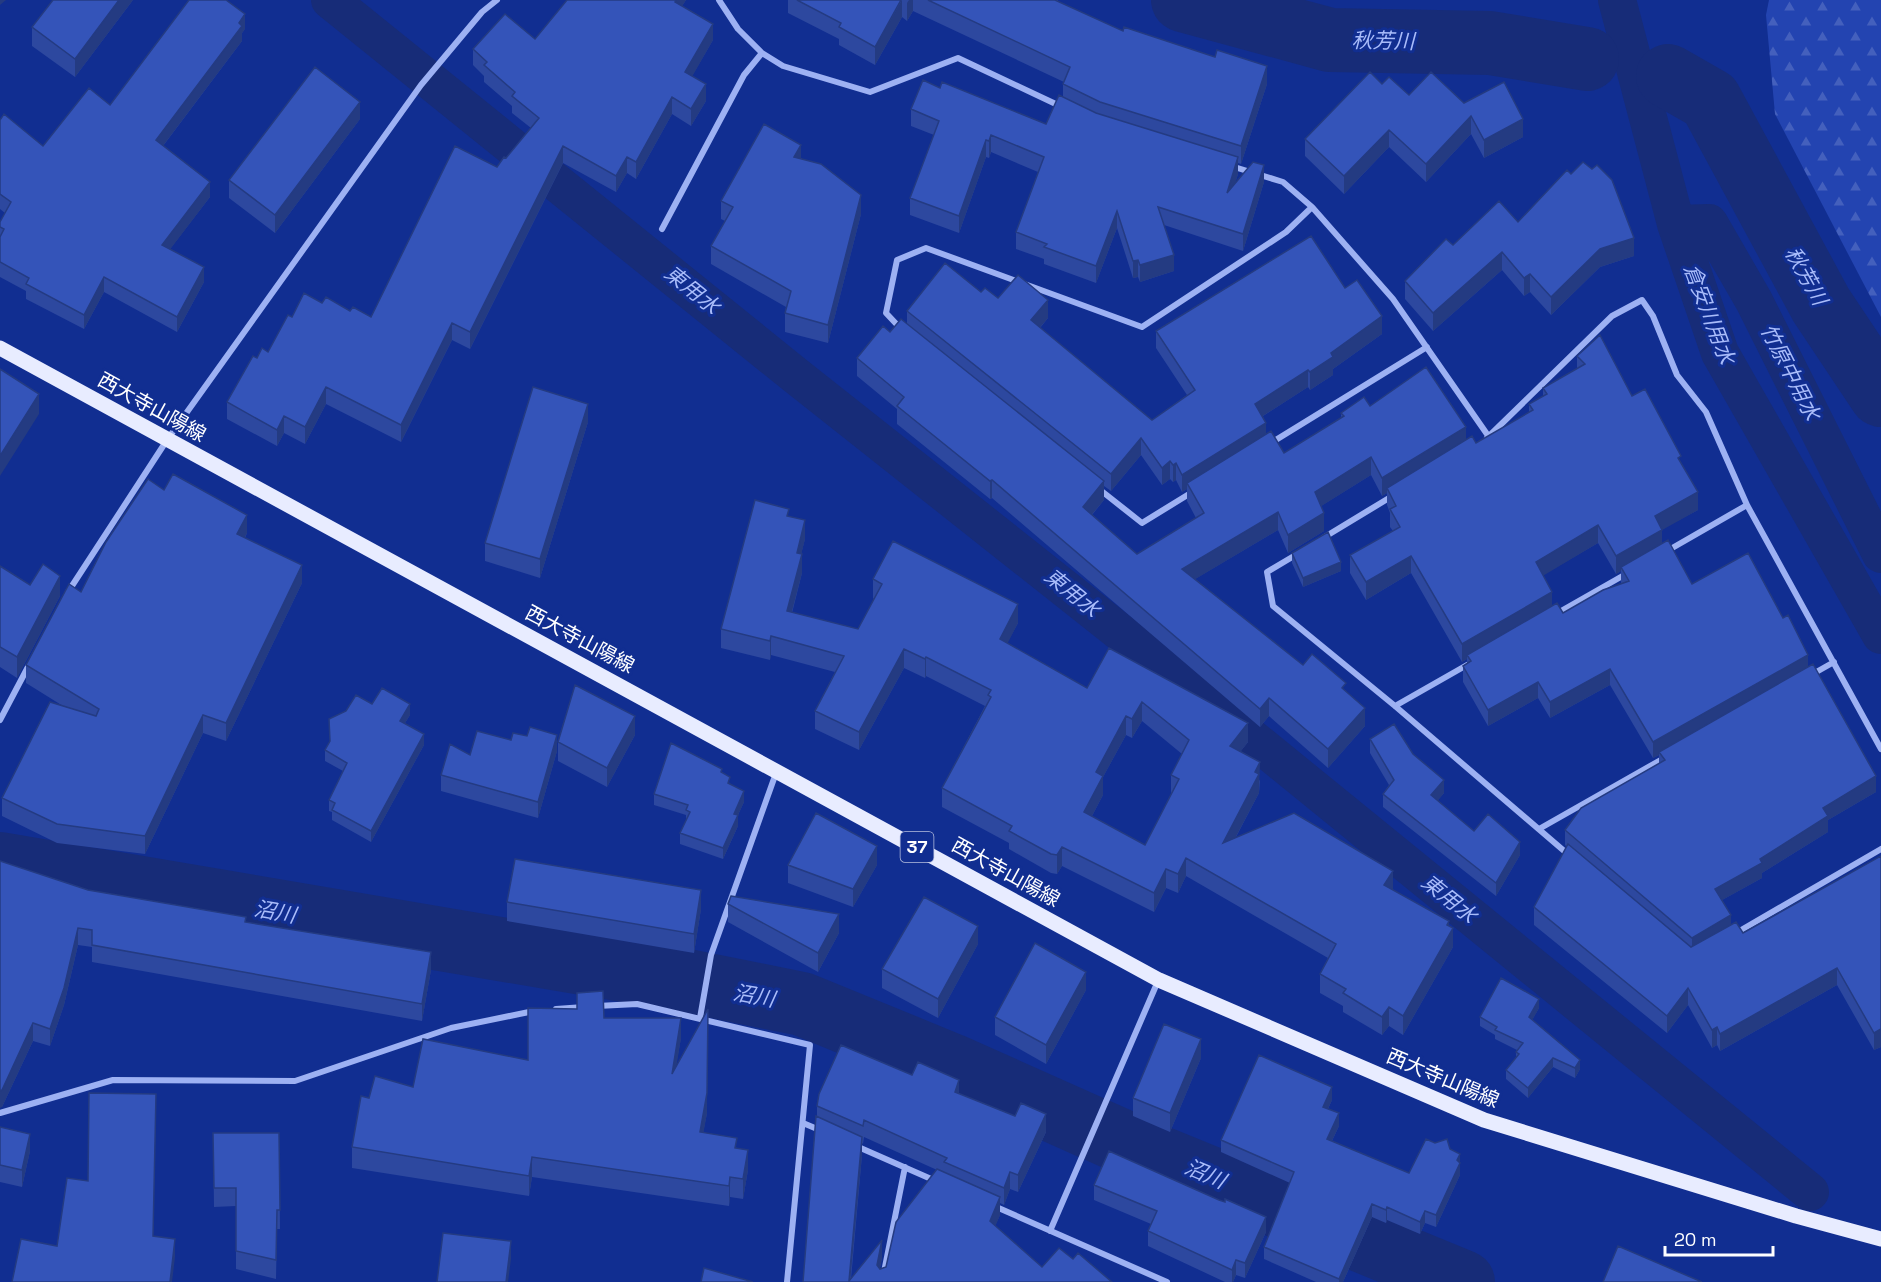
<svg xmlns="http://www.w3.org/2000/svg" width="1881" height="1282" viewBox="0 0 1881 1282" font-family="'Space Grotesk','Noto Sans JP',sans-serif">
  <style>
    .forest { fill: url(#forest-firs) }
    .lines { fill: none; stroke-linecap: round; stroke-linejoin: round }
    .canal { stroke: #172c78; stroke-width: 38 }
    .river { stroke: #172c78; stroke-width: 64 }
    .street { stroke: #9db1f3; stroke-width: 6 }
    .primary { stroke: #e8ecff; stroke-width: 15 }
    .wall { fill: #2d489f; fill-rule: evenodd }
    .shaded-wall { fill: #243b82 }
    .building { fill: #3454b9; stroke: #243b82; stroke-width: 1.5; fill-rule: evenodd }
    .labels { text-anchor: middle; stroke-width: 6; stroke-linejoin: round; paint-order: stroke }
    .shield { fill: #112e91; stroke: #b8c0de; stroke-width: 1.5 }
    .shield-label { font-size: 18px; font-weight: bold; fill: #fff }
    .street-label { font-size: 20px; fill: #fff; stroke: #112e91 }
    .water-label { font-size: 21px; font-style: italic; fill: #a9bcfa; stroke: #112e91 }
  </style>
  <defs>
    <pattern id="forest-firs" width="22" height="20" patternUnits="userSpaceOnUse" patternTransform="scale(1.5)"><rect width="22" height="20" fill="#2344b1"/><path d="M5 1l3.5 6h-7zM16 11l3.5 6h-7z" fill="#4460bd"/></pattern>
  </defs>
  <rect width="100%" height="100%" fill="#112e91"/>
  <path class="forest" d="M1769 0H1881V317L1775 114 1766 15Z"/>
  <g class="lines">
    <path class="canal" d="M330 0 795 375 1183 682 1810 1192
      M1617 0 1676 224 1720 353 1881 635
      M1676 224 1709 223 1754 301 1881 554"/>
    <path class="river" d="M1183 0 1330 40 1490 43 1587 59
      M1668 76 1710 100 1821 305 1881 395
      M0 864 688 981 802 1004 951 1065 1146 1152 1463 1282"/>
    <path class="street" d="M719 0 738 29 762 53 783 66 870 92 958 58 1060 106
      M1231 166 1283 182 1312 207 1393 299 1489 437
      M662 229 744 75 762 53
      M902 330 886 313 897 260 926 248 1142 327 1286 232 1312 207
      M1487 438 1612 316 1642 300 1653 316 1677 375 1706 412 1747 505 1881 749
      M1271 443 1427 347
      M1099 489 1142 523 1194 491
      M1323 538 1394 495
      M1667 551 1747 505
      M1299 553 1267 572 1273 606 1395 706 1570 856
      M68 592 167 440 421 85 482 12 497 0
      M1554 615 1626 574
      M1811 675 1834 662
      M1395 706 1467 665
      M0 720 29 665
      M1539 829 1666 757
      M1736 933 1881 849
      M597 1006 637 1004 810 1045 787 1282
      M556 1009 584 1007
      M700 1018 711 955 776 773
      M0 1113 113 1080 295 1081 451 1028 534 1011
      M803 1123 822 1131
      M856 1146 938 1182
      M994 1206 1167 1282
      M1050 1231 1158 981
      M882 1282 905 1167"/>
    <path class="primary" d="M0 348 1159 980 1484 1120 1796 1216 1881 1239"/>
  </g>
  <path class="wall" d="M133 0 75 77 32 46V27Z
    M567 0H686L682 6 713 40 692 76 706 101 691 126 672 114 636 179 627 173 616 192 563 163 470 349 452 340 401 442 326 404 305 444 284 433 277 446 227 419V402L257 358 268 352 292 317 322 303 371 317 497 167 506 158 531 128 512 113V106L484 82V76L473 65V49L535 39Z
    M788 0H1058V2L1123 31 1267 84 1241 164 1238 163V174L1235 183 1264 182 1243 251 1164 225 1174 271 1140 282 1138 277 1133 278 1117 228 1096 283 1044 264V259L1016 249V232L1038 172 991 152 989 158 986 157 959 233 910 215V198L934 135 911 126V109L940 88 1046 124 1063 97V84L1064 82 913 11 907 21 902 17 875 65 839 45V39L788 13Z
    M245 29 242 33V41L163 146 210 197 170 249 204 282 177 332 104 292 84 329 26 299V291L0 277V222L5 213 0 209V120L43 146 110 105Z
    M1382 84 1409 95 1464 103 1523 137 1484 158 1471 134 1426 182 1389 147 1344 194 1305 156V139Z
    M360 119 275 233 229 198V180Z
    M801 158 861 214 828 343 785 332V313L786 307 711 264V246L725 221 721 219V201Z
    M1518 222 1634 256 1600 267 1551 315 1530 292 1524 296 1502 270 1433 331 1405 299V281L1453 245Z
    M1345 288 1382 334 1333 369V375L1310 390 1308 387 1263 416 1266 434 1284 453 1341 418V413L1370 406 1476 443 1529 413V404L1543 396V388L1577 369V356L1632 396 1681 464 1698 510 1662 529V543L1692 584 1808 667 1876 792 1828 820V832L1762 873V878L1722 900 1731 925 1743 933 1881 856V1047L1874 1050 1837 985 1720 1051 1717 1045 1712 1048 1688 1005 1667 1033 1534 925V907L1567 847 1565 845V830L1659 763V755L1653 758 1610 685 1550 718 1538 698 1488 726 1463 682V666L1467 663V659L1462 662 1411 573 1366 600 1350 573V555L1393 531 1390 527V513L1387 505V493L1382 496 1371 475 1321 506 1324 531 1288 553 1278 530 1195 579 1303 665 1346 691 1365 726 1328 768 1269 716 1260 727 992 498 990 499 897 424V409L857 376V358L890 332 907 324V311L981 292 1048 318 1040 328 1152 420 1187 395 1156 348V331ZM1141 455 1162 485 1170 479 1173 482 1176 480 1182 492 1187 489V501L1196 518 1137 554 1092 515 1104 500V486L1111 491ZM1598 543 1616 574 1621 571V584L1563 613 1552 606 1543 575Z
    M588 422 540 578 485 561V543Z
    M164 490 247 533 245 538 302 583 226 741 203 733 145 854 57 843 2 816V798L63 706 26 683V665L81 592Z
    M789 516 805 539 801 554 802 573 792 613 858 629 874 599 873 598V579L1018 623 1007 643 1087 688 1109 648 1248 742 1240 752 1260 781 1259 793 1236 837 1392 890 1449 925 1453 947 1403 1035 1389 1026 1382 1035 1343 1012V1006L1320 993V974L1328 958 1186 876 1178 893 1166 888 1154 912 1062 866 1057 874 1051 873 1009 849V843L942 807V788L985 706 926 676 925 678 904 668 859 750 815 729V711L835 672 771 655 770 660 721 648V629ZM1142 721 1182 754 1171 775V794L1145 845 1092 816 1103 795V777L1126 735 1132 738Z
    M1292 553 1341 571 1303 587 1292 563Z
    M0 566 30 585 60 596 17 678 0 667Z
    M372 704 410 715 405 723 424 745 371 842 332 820V812L329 811V800L343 771 325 761V750Z
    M635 735 607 787 558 761V742Z
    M527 736 557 751 538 818 441 791V775L470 755 511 740Z
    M1370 739 1413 754 1444 793 1437 801 1474 831 1520 855 1496 896 1383 807V794L1389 785 1370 753Z
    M722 773 744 802 738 815V826L723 859 680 844V833L686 821V815L654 805V794Z
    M0 861 88 890 246 923 431 970 422 1021 92 962V947L78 945 64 1005 50 1046 33 1041 2 1107Z
    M788 865H877L853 907 788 883Z
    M507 902 701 909 694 953 507 921Z
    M728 904 839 933 818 972 728 922Z
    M978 944 938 1018 882 988V969Z
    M1086 990 1046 1064 995 1035V1017Z
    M1539 1008 1532 1020 1580 1069 1575 1078 1553 1067 1528 1098 1506 1079V1070L1516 1058V1052L1517 1050 1495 1039V1035L1480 1026V1017Z
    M604 1018 681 1038 676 1065 707 1113 703 1133 737 1148 748 1170 743 1199 730 1197 729 1206 532 1177 529 1196 352 1168V1147L369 1098 528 1060Z
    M1201 1058 1170 1132 1133 1116V1098Z
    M959 1094 1046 1132 1018 1192 1010 1189 1004 1205 1000 1203V1215L995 1226 1042 1267 1073 1259 1112 1282H803L817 1117V1106ZM864 1137 937 1170 886 1267 880 1269V1268L882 1258 851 1279 862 1155V1143L863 1144Z
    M1332 1100 1328 1109 1339 1126 1332 1141 1409 1173 1450 1149 1460 1175 1436 1227 1425 1223 1420 1234 1387 1220 1386 1223 1372 1217 1343 1282H1316L1264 1259V1247L1290 1183 1221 1152V1140Z
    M0 1127 30 1151 22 1187 0 1182Z
    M213 1133H279L280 1229H277L276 1279 236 1269V1206L214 1207Z
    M1094 1185 1266 1232 1245 1278 1236 1275 1233 1282H1225L1148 1246V1231L1151 1224 1094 1200Z"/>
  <path class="shaded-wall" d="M0 0H6L0 5Z
    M119 0H133L75 77V59Z
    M676 0H686L675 18V2Z
    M902 0V17L875 65V47Z
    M909 0H913V11L907 21V3Z
    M245 14V29L242 33V41L156 155V140Z
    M713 24V40L685 89V72Z
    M1267 66V84L1241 164V146Z
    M706 84V101L691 126V109Z
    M672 97V114L636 179V162Z
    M360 102V119L275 233V215Z
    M1471 116V134L1426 182V164Z
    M1523 119V137L1484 158V140Z
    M1389 130V147L1344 194V176Z
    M991 135V152L989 158V141Z
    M986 140V157L959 233V216Z
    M801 145V163L794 157Z
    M563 146V163L470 349V332Z
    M627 157V173L616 192V176Z
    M1238 157V174L1227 210V193Z
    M1264 165V182L1243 251V234Z
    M210 182V197L162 260V245Z
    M861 195V214L828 343V325Z
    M1117 211V228L1096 283V266Z
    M1634 238V256L1600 267 1551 315V297L1600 249Z
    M1502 252V270L1433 331V313Z
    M1174 255V271L1140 282V265Z
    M1138 260V277L1133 278V261Z
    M204 267V282L177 332V317Z
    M1530 274V292L1524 296V278Z
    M104 277V292L84 329V315Z
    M1048 300V318L1031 338V320Z
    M1382 316V334L1333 369V375L1310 390V372L1331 353Z
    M452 323V340L401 442V425Z
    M1308 370V387L1255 421V404Z
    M326 387V404L305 444V427Z
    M39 394V414L0 476V456Z
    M588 404V422L540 578V559Z
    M284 416V433L277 446V430Z
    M1266 423V440L1187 483V489L1182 492V475Z
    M1466 427V445L1387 488V493L1382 496V478Z
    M1141 438V455L1111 491V474Z
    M1371 457V475L1315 510V492Z
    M1170 461V479L1162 485V468Z
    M1176 463V480L1173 482V465Z
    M992 480V498L990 499V481Z
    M1104 481V500L1083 525V507Z
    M1698 492V510L1655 534V516Z
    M1278 512V530L1182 587V569Z
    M1324 513V531L1288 553V535Z
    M247 515V533L237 552V534Z
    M805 520V539L797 572V553Z
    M1598 525V543L1536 580V562Z
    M1662 530V547L1621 567V571L1616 574V556Z
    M802 554V573L787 630V611Z
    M1411 556V573L1366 600V582Z
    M1341 562V571L1303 587V578Z
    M302 565V583L226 741V723Z
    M60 576V596L17 678V657Z
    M1552 592V610L1467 655V659L1462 662V644Z
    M1018 604V623L1000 658V639Z
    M771 636V655L770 660V641Z
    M904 649V668L859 750V732Z
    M1808 655V671L1659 752V755L1653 758V742Z
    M926 657V676L925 678V659Z
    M1610 669V685L1550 718V702Z
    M1538 682V698L1488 726V710Z
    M1269 698V716L1260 727V709Z
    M1142 702V721L1132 738V719Z
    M410 704V715L400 731V721Z
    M1365 708V726L1328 768V749Z
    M203 715V733L145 854V836Z
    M635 716V735L607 787V768Z
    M1126 716V735L1103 777V795L1084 831V812L1096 772Z
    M1248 723V742L1230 765V746Z
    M424 734V745L371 842V831Z
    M557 735V751L538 818V802Z
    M1260 762 1259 793 1223 861V843Z
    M1876 776V792L1828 820V832L1762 873V878L1715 904V889L1760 859 1823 808Z
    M1444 780V793L1431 809V795Z
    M744 791V802L738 815V826L723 859V848L734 814Z
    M1520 842V855L1496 896V883Z
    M877 846V865L853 907V889Z
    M1062 847V866L1057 874V855Z
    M1186 858V876L1178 893V874Z
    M1166 869V888L1154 912V893Z
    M1393 871V890L1384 904V885Z
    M701 890V909L694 953V934Z
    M839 914V933L818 972V953Z
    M1731 915V931L1692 954V938Z
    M1449 921V936L1453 928V947L1403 1035V1016Z
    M978 926V944L938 1018V999Z
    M78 928V945L64 1005 50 1046V1029Z
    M431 952V970L422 1021V1004Z
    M1837 968V985L1720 1051V1034Z
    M1086 972V990L1046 1064V1045Z
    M1688 988V1005L1667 1033V1016Z
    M1539 999V1008L1529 1026V1017Z
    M1389 1007V1026L1382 1035V1017Z
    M708 1009 707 1113 700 1152V1132Z
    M681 1018V1038L672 1094V1074Z
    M33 1023V1041L2 1107 0 1108V1091Z
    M1717 1027V1045L1712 1048V1030Z
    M1881 1029V1047L1874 1050V1033Z
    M1201 1039V1058L1170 1132V1113Z
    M1553 1058V1067L1528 1098V1088Z
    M1580 1060V1069L1575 1078V1068Z
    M959 1080V1098L955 1092Z
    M1332 1087V1100L1323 1119V1107Z
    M1339 1113V1126L1327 1151V1139Z
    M1046 1114V1132L1018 1192V1175Z
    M30 1134V1151L22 1187V1170Z
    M862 1137V1155L850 1282H849Z
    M748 1150V1170L743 1199V1179Z
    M1460 1154V1175L1436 1227V1215Z
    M532 1157V1177L529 1196V1176Z
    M1010 1172V1189L1004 1205V1188Z
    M730 1177V1197L729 1206V1186Z
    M1000 1197V1215L990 1239V1221Z
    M1372 1204V1217L1343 1282H1339V1279Z
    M1387 1207V1220L1386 1223V1210Z
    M1425 1211V1223L1420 1234V1222Z
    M1266 1217V1232L1245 1278V1263Z
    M175 1239V1257L172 1282H170Z
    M882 1240V1258L877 1282V1265Z
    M511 1241V1259L508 1282H506Z
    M1236 1260V1275L1233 1282H1232V1270Z"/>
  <path class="building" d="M53 0H119L75 59 32 27Z
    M189 0H226L245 14 239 23 242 26 156 140 210 182 162 245 204 267 177 317 104 277 84 315 26 284 29 278 0 262V237L4 229 0 227V222L11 202 0 194V120L4 114 43 146 89 88 110 105Z
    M567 0H676L675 2 713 24 685 72 706 84 691 109 672 97 636 162 627 157 616 176 563 146 470 332 452 323 401 425 326 387 305 427 284 416 277 430 227 402 253 356 257 358 262 348 268 352 288 315 292 317 304 293 322 303 326 297 350 311 353 307 371 317 455 146 497 167 504 157 506 158 539 118 512 96 515 92 484 65 487 62 473 49 505 14 535 39Z
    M797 0H901L875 47 839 27 841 23Z
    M928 0H1055L1123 31 1124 27 1215 57 1217 50 1267 66 1241 146 1100 102 1063 84 1070 67Z
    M315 67 360 102 275 215 229 180Z
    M1370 72 1382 84 1389 77 1409 95 1431 72 1464 103 1504 82 1523 119 1484 140 1471 116 1426 164 1389 130 1344 176 1305 139Z
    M923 80 940 88 942 82 1046 124 1059 95 1096 113 1238 157 1227 193 1253 162 1264 165 1243 234 1158 207 1174 255 1140 265 1138 260 1133 261 1117 211 1096 266 1044 247 1047 244 1016 232 1044 157 991 135 989 141 986 140 959 216 910 198 939 121 911 109Z
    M764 124 801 145 794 157 821 164 861 195 828 325 785 313 791 291 711 246 733 207 721 201Z
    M1583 162 1592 169 1597 165 1612 180 1634 238 1600 249 1551 297 1530 274 1524 278 1502 252 1433 313 1405 281 1446 239 1453 245 1499 201 1518 222 1567 170 1571 174Z
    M1311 236 1345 288 1357 280 1382 316 1331 353 1333 357 1310 372 1308 370 1255 404 1266 423 1182 475 1176 463 1173 465 1170 461 1162 468 1141 438 1111 474 907 311 945 263 981 292 985 288 998 298 1018 275 1048 300 1031 320 1152 420 1195 390 1156 331Z
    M901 319 1104 481 1083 507 1137 554 1204 513 1187 483 1271 431 1284 453 1344 416 1341 413 1364 397 1370 406 1426 367 1466 427 1382 478 1371 457 1315 492 1324 513 1288 535 1278 512 1182 569 1303 665 1312 654 1346 683 1342 688 1365 708 1328 749 1269 698 1260 709 992 480 990 481 897 406 904 397 857 358 883 326 890 332Z
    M1600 335 1632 396 1645 389 1681 456 1678 458 1698 492 1655 516 1662 530 1616 556 1598 525 1536 562 1552 592 1462 644 1411 556 1366 582 1350 555 1400 527 1390 509 1396 506 1387 488 1472 436 1476 443 1533 410 1529 404 1547 394 1543 388 1585 364 1577 356Z
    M0 369 39 394 0 456Z
    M533 387 588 404 540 559 485 543Z
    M173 474 247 515 237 534 302 565 226 723 203 715 145 836 57 824 2 798 50 702 96 716 99 709 26 665 69 584 81 592 106 542 148 479 164 490Z
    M755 500 789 509 787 516 805 520 797 553 802 554 787 611 858 629 882 584 873 579 893 541 1018 604 1000 639 1087 688 1109 648 1248 723 1230 746 1260 762 1255 772 1259 774 1223 843 1294 813 1393 871 1384 885 1449 921 1447 925 1453 928 1403 1016 1389 1007 1382 1017 1343 993 1346 989 1320 974 1336 944 1186 858 1178 874 1166 869 1154 893 1062 847 1057 855 1051 854 1009 831 1012 826 942 788 991 697 988 695 991 690 926 657 925 659 904 649 859 732 815 711 844 656 771 636 770 641 721 629ZM1142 702 1189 740 1171 775 1179 779 1145 845 1084 812 1103 776 1096 772 1126 716 1132 719Z
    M1328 532 1341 562 1303 578 1292 553Z
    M1668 540 1692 584 1748 553 1783 618 1788 615 1808 655 1653 742 1610 669 1550 702 1538 682 1488 710 1463 666 1471 661 1467 655 1557 603 1563 613 1603 590 1629 581 1621 567Z
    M43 564 60 576 17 657 0 647V566L30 585Z
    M1813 664 1876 776 1823 808 1828 816 1760 859 1762 863 1715 889 1731 915 1692 938 1565 830 1581 808 1665 760 1659 752Z
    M575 685 635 716 607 768 558 742Z
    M382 688 410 704 400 721 424 734 371 831 332 810 335 803 329 800 347 763 325 750 330 741 329 719 346 711 356 695 372 704Z
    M1394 724 1413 754 1444 780 1431 795 1474 831 1488 814 1520 842 1496 883 1383 794 1394 780 1370 739Z
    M530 727 557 735 538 802 441 775 450 744 470 755 477 731 511 740 513 733 527 736Z
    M671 743 722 769 721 772 730 777 728 783 744 791 734 814 738 815 723 848 680 833 690 812 686 810 688 805 654 794Z
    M816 813 877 846 853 889 788 865Z
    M1568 844 1691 947 1736 922 1743 933 1881 856V1029L1874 1033 1837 968 1720 1034 1717 1027 1712 1030 1688 988 1667 1016 1534 907Z
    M515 859 701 890 694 934 507 902Z
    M0 861 88 890 246 917 245 922 431 952 422 1004 92 945V930L78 928 64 988 50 1029 33 1023 2 1090 0 1091Z
    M731 896 839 914 818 953 728 904Z
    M924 897 978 926 938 999 882 969Z
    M1035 943 1086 972 1046 1045 995 1017Z
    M1501 978 1539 999 1529 1017 1580 1060 1575 1068 1553 1058 1528 1088 1506 1070 1519 1054 1516 1052 1523 1043 1495 1030 1497 1027 1480 1017Z
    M603 991 604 1018H681L672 1074 708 1009 707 1093 700 1132 737 1138 735 1148 748 1150 743 1179 730 1177 729 1186 532 1157 529 1176 352 1147 361 1096 369 1098 375 1076 413 1087 423 1039 528 1060V1008L577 1009V993Z
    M1164 1024 1201 1039 1170 1113 1133 1098Z
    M841 1045 912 1075 918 1062 959 1080 955 1092 1015 1116 1021 1103 1046 1114 1018 1175 1010 1172 1004 1188 944 1162 947 1158 864 1120 863 1126 817 1106 819 1094Z
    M1259 1055 1332 1087 1323 1107 1339 1113 1327 1139 1409 1173 1426 1139 1435 1143 1447 1139 1450 1149 1460 1154 1457 1160 1460 1163 1436 1215 1425 1211 1420 1222 1387 1207 1386 1210 1372 1204 1339 1279 1264 1247 1294 1172 1221 1140Z
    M89 1093 156 1094 153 1236 175 1239 170 1282H12L21 1239 57 1246 67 1178 88 1181Z
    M816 1116 862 1137 849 1281 882 1240 877 1265 880 1269 886 1267 896 1222 937 1169 1000 1197 990 1221 1042 1267 1059 1248 1073 1259 1078 1253 1112 1282H803Z
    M0 1127 30 1134 22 1170 0 1165Z
    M213 1133H279L280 1210H277L276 1260 236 1251V1188H214Z
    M1109 1151 1219 1200 1225 1202V1199L1266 1217 1245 1263 1236 1260 1232 1270 1148 1231 1157 1211 1094 1185Z
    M443 1233 511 1241 506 1282H437Z
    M1618 1246 1702 1282H1603Z
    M704 1268 753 1282H701Z"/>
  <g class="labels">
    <rect class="shield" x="900.5" y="832" width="33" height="30" rx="4.5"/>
    <g class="shield-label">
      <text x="917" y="853">37</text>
    </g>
    <g class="street-label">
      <text transform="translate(152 407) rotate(29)" y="7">西大寺山陽線</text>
      <text transform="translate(580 639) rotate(28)" y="7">西大寺山陽線</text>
      <text transform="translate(1006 872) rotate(29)" y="7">西大寺山陽線</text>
      <text transform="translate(1443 1078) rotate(23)" y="7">西大寺山陽線</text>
    </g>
    <g class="water-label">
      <text transform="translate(1383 41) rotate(1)" y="7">秋芳川</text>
      <text transform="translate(1806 276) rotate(61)" y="7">秋芳川</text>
      <text transform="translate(692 290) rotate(39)" y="7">東用水</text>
      <text transform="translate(1709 314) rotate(69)" y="7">倉安川用水</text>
      <text transform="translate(1790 372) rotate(63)" y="7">竹原中用水</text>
      <text transform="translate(1072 593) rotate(39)" y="7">東用水</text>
      <text transform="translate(1449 899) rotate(39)" y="7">東用水</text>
      <text transform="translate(275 912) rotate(10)" y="7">沼川</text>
      <text transform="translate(754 996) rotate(10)" y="7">沼川</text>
      <text transform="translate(1205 1174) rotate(23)" y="7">沼川</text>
    </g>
  </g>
  <path d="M1665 1246v9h108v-9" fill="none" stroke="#ffffff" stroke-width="3"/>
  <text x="1674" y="1246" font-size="18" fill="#ffffff" stroke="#112e91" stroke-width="4.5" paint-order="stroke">20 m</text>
</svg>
